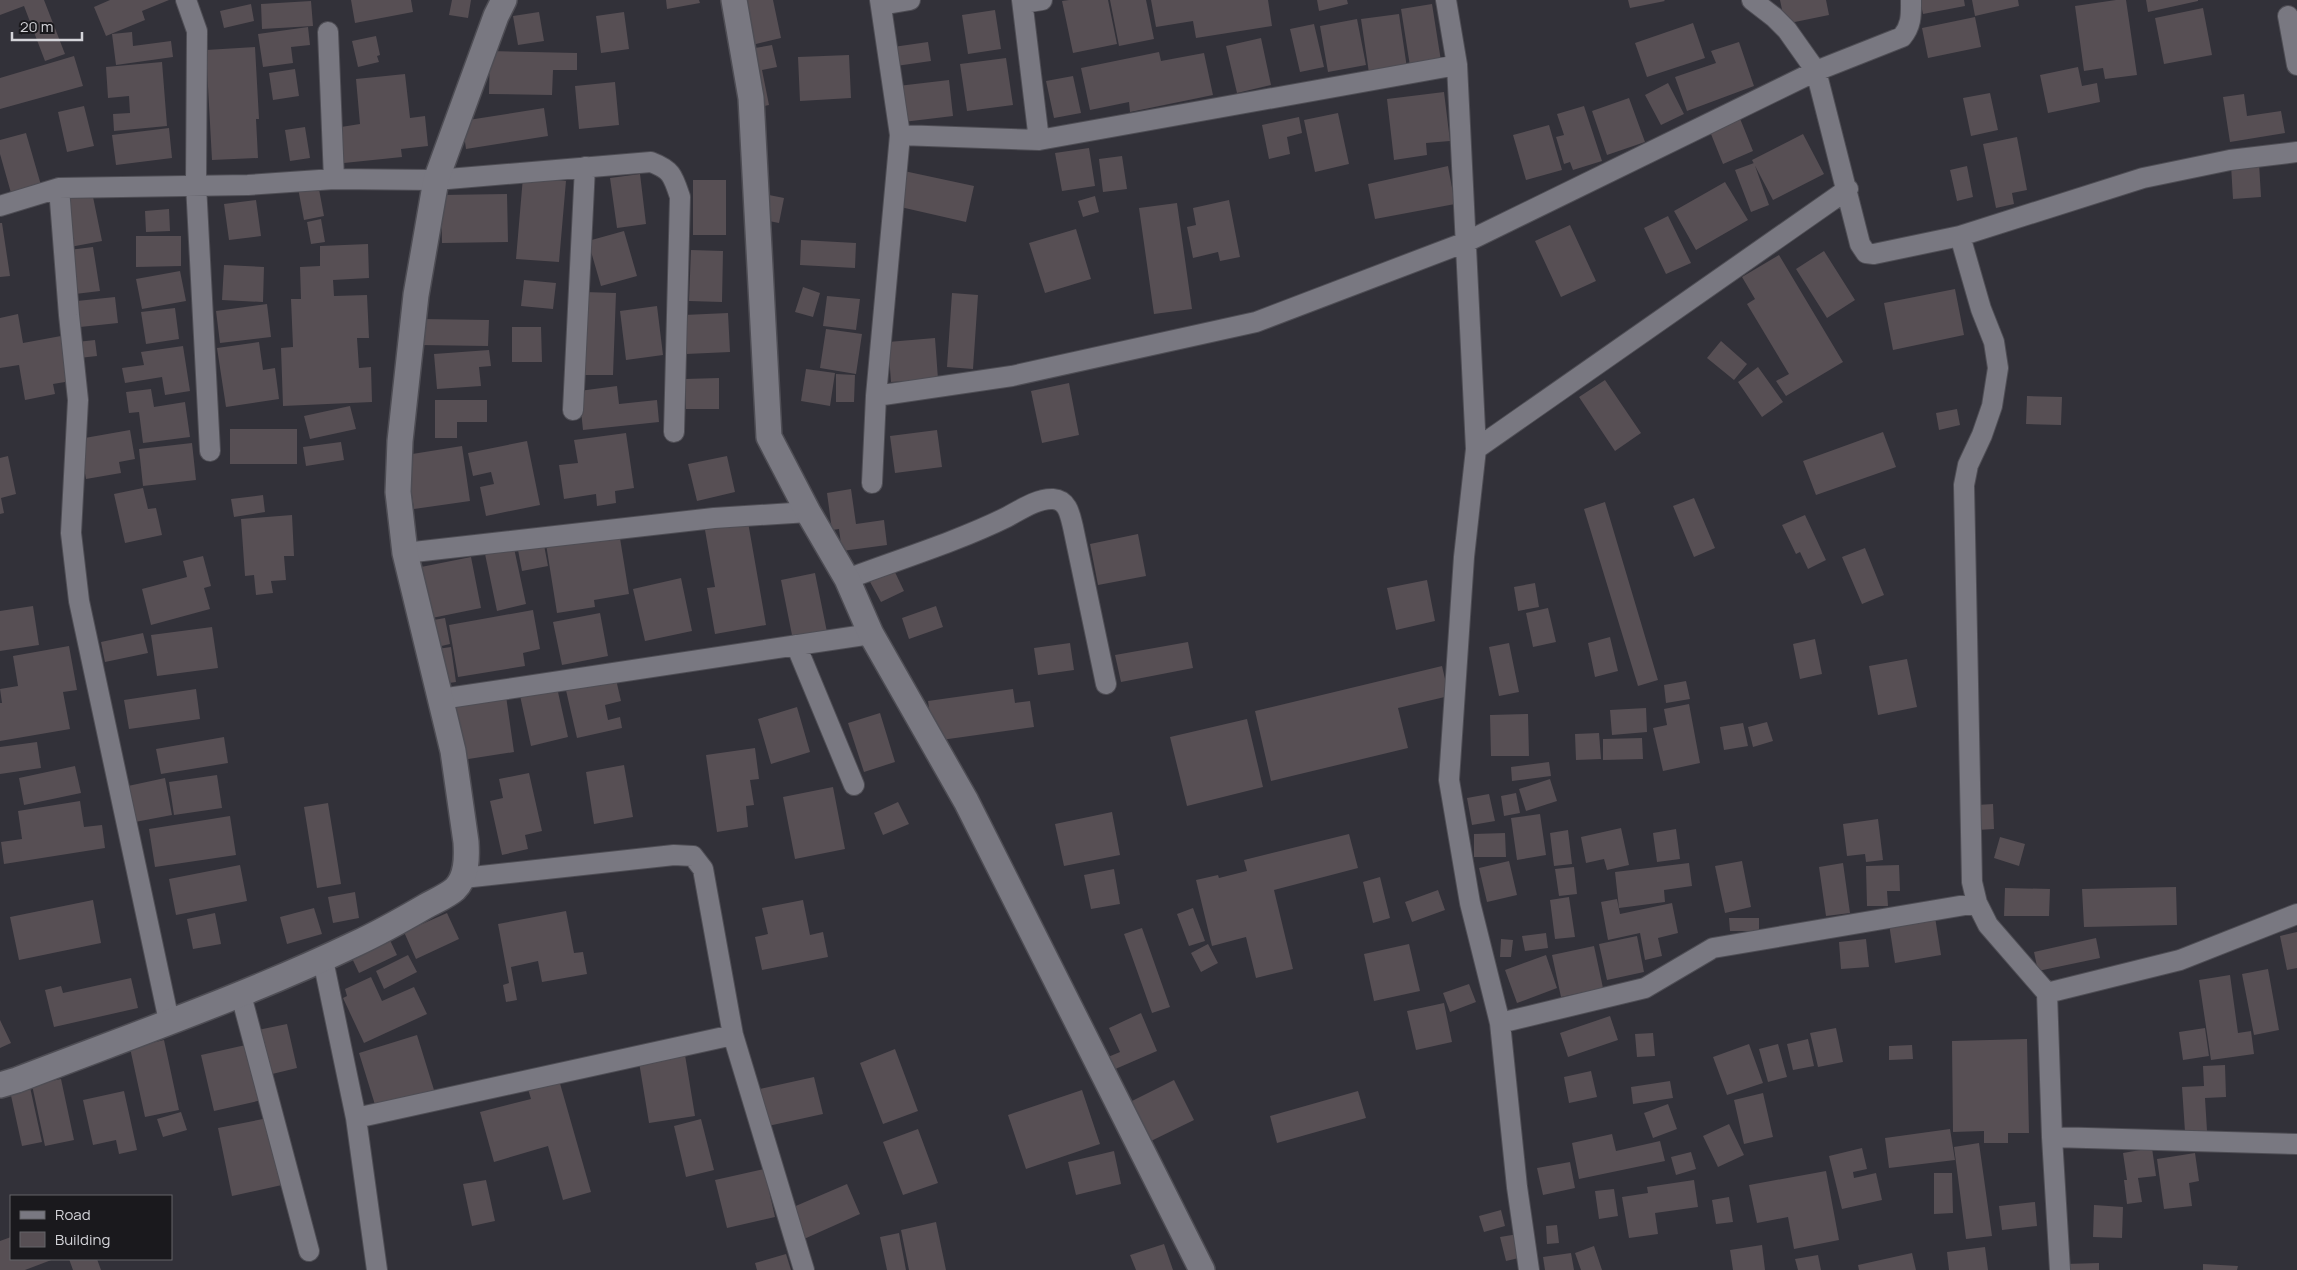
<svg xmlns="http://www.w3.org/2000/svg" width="2297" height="1270" viewBox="0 0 2297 1270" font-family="Manrope,sans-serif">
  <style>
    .building { fill: #574f54 }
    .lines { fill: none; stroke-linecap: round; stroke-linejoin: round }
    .minor-casing { stroke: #4e4d54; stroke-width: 22 }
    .tertiary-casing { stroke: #4e4d54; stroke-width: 28 }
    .minor { stroke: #797881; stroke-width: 20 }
    .tertiary { stroke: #797881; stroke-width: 25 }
  </style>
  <rect width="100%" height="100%" fill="#323139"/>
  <path class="building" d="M0 0H44L65 54 45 61 24 6 0 15Z
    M110 0H169L142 11 145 20 106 36 94 7Z
    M351 0H411L413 12 355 23Z
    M452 0H471L468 18 449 15Z
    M666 0H699L700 3 667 9Z
    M742 0H773L781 38 752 45Z
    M1069 0H1108L1117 44 1073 53 1062 1Z
    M1110 0H1146L1154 39 1119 46Z
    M1151 0H1268L1272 26 1196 38 1193 21 1156 27Z
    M1317 0H1347L1348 4 1319 11Z
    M1628 0H1664L1665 1 1630 8Z
    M1780 0H1826L1829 15 1785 24Z
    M1920 0H1964L1965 6 1923 14Z
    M1972 0H2018L2019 6 1975 16Z
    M2116 0H2126L2137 75 2105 79 2103 68 2084 71 2075 6Z
    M2146 0H2198V1L2148 12Z
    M311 1 313 26 262 29 261 4Z
    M251 4 254 21 224 28 220 11Z
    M1432 4 1441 61 1410 66 1401 9Z
    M2203 8 2212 55 2164 64 2155 18Z
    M995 10 1001 49 968 54 962 15Z
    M539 12 544 41 518 45 513 16Z
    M624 12 629 49 601 53 596 16Z
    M1399 14 1407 68 1369 73 1361 19Z
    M1975 17 1981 47 1928 58 1922 28Z
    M1357 19 1366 65 1328 72 1320 26Z
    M1693 23 1705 58 1647 77 1635 43Z
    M1314 24 1324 67 1300 72 1290 29Z
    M308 27 310 45 291 47 293 63 263 67 258 34Z
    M132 32 133 46 171 41 173 57 116 65 112 34Z
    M376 36 380 55 377 56 379 62 358 67 352 41Z
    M1261 38 1271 85 1237 93 1226 46Z
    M928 42 931 61 896 66 893 47Z
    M1739 42 1754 86 1687 111 1675 77 1716 63 1711 51Z
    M772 45 777 67 762 70 769 105 754 108 743 50Z
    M255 47 259 119H256L258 158 212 160 206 50Z
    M490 51 577 53V70H553L552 95 489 94Z
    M1159 52 1161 61 1204 53 1213 95 1130 112 1129 102 1090 110 1081 68Z
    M849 55 851 98 800 101 798 57Z
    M74 56 83 86 0 109V78Z
    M1006 58 1013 105 967 111 960 64Z
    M162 62 167 126 114 131 113 114 130 113 129 96 108 98 106 67Z
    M2078 67 2082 86 2097 83 2100 102 2048 113 2040 75Z
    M295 69 299 96 273 100 269 73Z
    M405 74 410 118 425 116 428 146 401 149 402 157 344 163 341 127 360 124 356 79Z
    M1073 76 1081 113 1054 118 1046 81Z
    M949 80 953 116 903 122 898 86Z
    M615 82 619 125 579 129 575 86Z
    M1668 83 1684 114 1661 125 1645 95Z
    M1444 92 1450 141 1426 143 1427 155 1394 160 1387 99Z
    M1990 93 1998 130 1971 136 1963 98Z
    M2244 94 2247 116 2281 111 2285 133 2230 142 2223 97Z
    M1629 98 1645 142 1607 155 1592 111Z
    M84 106 94 146 67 152 58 112Z
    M1584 106 1602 161 1573 170 1570 162 1564 164 1556 137 1564 135 1557 114Z
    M544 108 548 136 466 149 462 121Z
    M1338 113 1349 164 1315 172 1304 120Z
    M1739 116 1753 151 1723 164 1709 129Z
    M1299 117 1302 133 1287 137 1290 154 1269 159 1262 125Z
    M1549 125 1562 170 1526 180 1513 135Z
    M305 127 310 158 290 161 285 130Z
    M169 128 172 158 116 165 112 135Z
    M26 133 43 192 13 200 0 154V140Z
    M1803 134 1824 174 1773 200 1752 160Z
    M2017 137 2027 190 2012 193 2014 204 1996 208 1983 144Z
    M1089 148 1095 186 1062 191 1055 153Z
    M1122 156 1127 189 1103 192 1099 159Z
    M1754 163 1769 205 1751 212 1735 170Z
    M2259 163 2261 197 2233 199 2231 165Z
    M1448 166 1455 204 1375 219 1368 184Z
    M1967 166 1973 197 1957 201 1950 170Z
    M904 171 974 186 966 222 896 206Z
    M640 174 646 224 617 228 610 178Z
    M523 177 566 181 559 262 516 259Z
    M693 180H726V235H693Z
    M1725 182 1748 220 1696 250 1674 211Z
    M318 184 324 216 304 220 298 188Z
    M92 192 102 241 70 247 61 198Z
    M507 194 508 242 442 243 441 195Z
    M769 195 784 198 779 223 764 220Z
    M1095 196 1099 212 1083 217 1078 201Z
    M256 200 261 236 229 240 224 204Z
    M1229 200 1240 257 1220 261 1218 252 1193 258 1187 227 1196 225 1193 208Z
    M1177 203 1192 309 1154 314 1139 208Z
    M169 209 170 231 146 232 145 211Z
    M1668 216 1691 263 1666 274 1644 228Z
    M321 219 325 242 311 244 307 222Z
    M0 223H2L10 276 0 277Z
    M1570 225 1596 281 1561 297 1535 241Z
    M1076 229 1091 279 1045 293 1029 243Z
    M624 231 637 276 601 286 588 241Z
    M136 236H181V266L136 267Z
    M801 240 856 243 855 268 800 265Z
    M368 244 369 278 333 280 334 296 367 295 369 338H357L359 368 371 367 372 402 283 406 281 348 293 347 291 299H301L300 267 320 266V246Z
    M93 247 100 291 75 294 69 250Z
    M691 250 723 251 722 302 689 301Z
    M1824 251 1855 300 1827 318 1796 269Z
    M1779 255 1843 362 1786 396 1776 381 1789 374 1747 304 1755 299 1742 277Z
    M224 265 264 267 263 302 222 300Z
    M180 271 186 301 142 309 136 279Z
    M524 280 556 283 553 309 521 306Z
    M803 287 820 293 813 317 795 312Z
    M1955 289 1964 335 1893 350 1884 303Z
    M585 292 616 293 613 375H583Z
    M952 293 978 295 973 369 947 367Z
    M827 296 860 299 856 330 823 326Z
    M115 297 118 323 80 327 77 301Z
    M267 304 271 337 220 343 216 311Z
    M657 306 663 355 626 360 620 311Z
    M175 308 179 339 146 344 141 312Z
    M728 313 730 352 686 354 684 315Z
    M18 314 23 343 61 336 71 381 53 384 55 394 25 400 19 365 0 368V318Z
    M420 319 489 320 488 346 419 345Z
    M512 327H541L542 362H512Z
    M826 329 862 334 856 374 820 368Z
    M935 338 938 379 891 382 888 342Z
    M95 340 97 356 79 358 77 342Z
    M1721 341 1747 364 1734 380 1707 358Z
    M259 342 263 370 275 368 279 399 226 407 217 348Z
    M183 346 190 391 165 395 162 377 125 383 122 368 144 365 141 352Z
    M489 350 491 366 479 367 481 386 437 389 434 354Z
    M1758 367 1783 402 1762 417 1738 382Z
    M806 369 835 373 830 406 801 401Z
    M836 374 855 375 854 402H836Z
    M719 378V409H686L685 379Z
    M1605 380 1641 433 1615 451 1579 397Z
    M1069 383 1079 435 1042 443 1031 391Z
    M617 386 619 404 657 400 659 422 583 430 579 391Z
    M151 389 154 407 185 402 190 437 143 443 139 412 129 413 126 392Z
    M2027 396 2062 397 2061 425 2026 424Z
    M435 400H487V422H457V438H435Z
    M350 406 356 429 310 439 304 416Z
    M1957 409 1960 425 1939 430 1936 413Z
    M230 429H297V464H230Z
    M130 430 135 459 119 462 121 473 86 479 79 439Z
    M937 430 942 467 895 473 890 436Z
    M1883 432 1896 467 1816 495 1803 461Z
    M626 433 634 488 615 491 616 503 597 506 596 494 564 499 559 465 578 463 574 440Z
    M527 441 540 505 486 516 480 487 494 484 491 472 473 476 468 453Z
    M341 442 344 460 306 466 303 447Z
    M192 443 196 480 143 486 139 449Z
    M462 446 470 501 414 509 406 455Z
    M8 456 16 494 1 498 4 513 0 514V458Z
    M727 456 735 492 697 501 688 464Z
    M143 488 148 509 156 508 162 535 125 543 114 494Z
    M851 489 856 524 884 520 887 545 842 551 839 529 832 530 827 493Z
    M263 495 265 512 234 517 231 499Z
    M1694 498 1715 548 1694 557 1673 506Z
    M1605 502 1658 680 1638 686 1584 509Z
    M292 515 294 556H284L286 580 271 581 273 593 256 595 254 575 245 576 241 519Z
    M1805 515 1826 560 1808 569 1800 552 1796 554 1782 525Z
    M748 522 766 625 715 634 707 588 715 587 705 530Z
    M619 532 629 594 594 600 595 607 557 613 546 544Z
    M1138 534 1146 576 1098 585 1090 544Z
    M544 545 548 566 522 571 518 550Z
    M514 548 526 604 497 611 485 554Z
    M1865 548 1884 595 1862 604 1842 557Z
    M203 556 211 586 204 588 210 609 151 625 142 589 187 577 183 561Z
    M471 557 481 608 427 619 416 568Z
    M893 568 904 591 881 602 869 580Z
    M815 573 827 632 793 640 781 580Z
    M681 578 692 631 645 641 633 589Z
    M1427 580 1435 621 1396 630 1387 588Z
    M1535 583 1539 607 1518 611 1514 587Z
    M33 606 39 645 0 651V611Z
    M936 606 943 627 909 639 902 618Z
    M1548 608 1556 642 1533 647 1526 613Z
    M533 610 540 649 523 653 525 666 458 677 449 625Z
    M600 613 608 656 562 665 553 622Z
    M445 618 450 644 433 648 428 621Z
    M212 627 218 668 157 676 151 635Z
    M143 633 148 653 105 662 101 642Z
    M1610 637 1618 671 1595 677 1588 643Z
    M1815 639 1822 674 1800 679 1793 644Z
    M1188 642 1193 668 1121 682 1115 655Z
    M1070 643 1074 670 1038 675 1034 648Z
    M1509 643 1519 692 1499 696 1489 647Z
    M69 646 77 690 63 692 70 729 0 741V703H2L0 689 18 686 13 656Z
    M451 647 456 682 442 684 437 649Z
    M1907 659 1917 707 1878 715 1869 666Z
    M1442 666 1449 696 1398 708 1408 748 1271 781 1255 711Z
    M615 675 621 701 605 705 608 720 620 717 622 728 577 738 565 686Z
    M1686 681 1690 699 1666 703 1664 685Z
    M556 683 568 737 531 746 519 691Z
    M196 689 200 719 129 729 124 700Z
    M1013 689 1015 703 1030 701 1034 727 934 741 928 701Z
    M506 696 514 752 462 760 454 704Z
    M1689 704 1700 763 1663 771 1653 728 1667 725 1664 709Z
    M797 707 810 752 771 764 758 719Z
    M1646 708 1647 732 1612 735 1610 710Z
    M880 713 895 762 864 772 848 723Z
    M1528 714 1529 756H1491L1490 715Z
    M1247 719 1263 787 1187 806 1170 737Z
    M1767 722 1773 741 1753 747 1748 727Z
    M1743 723 1748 746 1724 750 1720 727Z
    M1599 733 1601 759 1576 760 1575 734Z
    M224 737 228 763 161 774 156 749Z
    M1642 738 1643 759 1603 760V739Z
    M37 742 41 768 0 774V747Z
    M755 748 759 779 750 780 754 805 746 806 748 827 717 832 706 755Z
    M1549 762 1551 776 1512 781 1511 767Z
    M624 765 633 817 594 824 586 772Z
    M75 766 81 793 24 805 19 778Z
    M529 773 542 831 525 835 528 849 502 855 490 801 503 798 499 779Z
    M217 775 222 808 174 815 169 782Z
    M165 778 172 815 135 822 128 786Z
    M1550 779 1557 801 1526 811 1519 789Z
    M833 787 845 849 795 859 783 797Z
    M1516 793 1520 813 1504 816 1501 796Z
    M1489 794 1495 821 1472 825 1467 798Z
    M80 801 84 827 102 825 105 848 4 864 1 842 22 839 18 811Z
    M898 802 909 824 883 835 874 813Z
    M328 803 341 884 317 888 304 807Z
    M1993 804 1994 829 1977 830V805Z
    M1112 812 1120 855 1064 866 1055 824Z
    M1540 814 1546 855 1517 860 1511 818Z
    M230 816 236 855 155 867 149 829Z
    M1878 819 1883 860 1866 862 1865 854 1847 856 1843 824Z
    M1621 828 1629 865 1607 870 1604 859 1586 863 1581 837Z
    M1676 829 1680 859 1657 862 1653 833Z
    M1568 830 1572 864 1554 866 1550 833Z
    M1505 833 1506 857H1474V834Z
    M1349 834 1358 868 1274 890 1293 969 1256 978 1246 937 1212 946 1196 880 1218 875 1219 878 1247 871 1244 860Z
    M2000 837 2025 844 2019 866 1994 858Z
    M1509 861 1517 895 1487 902 1479 868Z
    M1742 861 1751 907 1725 913 1715 866Z
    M1689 863 1692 886 1664 890 1665 902 1619 908 1615 872Z
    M1843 863 1850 913 1826 916 1819 867Z
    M240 865 247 901 176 915 169 879Z
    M1899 865 1900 891H1887L1888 906H1867L1866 866Z
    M1574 867 1577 894 1559 896 1555 869Z
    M1114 869 1120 904 1091 909 1084 875Z
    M1380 877 1390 918 1373 923 1363 882Z
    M2176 887 2177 925 2084 927 2082 889Z
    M2005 888 2050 889 2049 916H2004Z
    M1438 890 1445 910 1412 922 1405 902Z
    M355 892 359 918 333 923 328 897Z
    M1569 897 1575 937 1555 939 1550 900Z
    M1617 899 1620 914 1672 903 1678 933 1658 938 1662 956 1645 960 1640 933 1608 940 1601 902Z
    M93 900 101 943 19 960 10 917Z
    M803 900 810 935 823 932 828 957 762 970 755 937 768 934 762 908Z
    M314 908 322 934 287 944 280 917Z
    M1193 908 1205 941 1189 946 1177 914Z
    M566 911 574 953 583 952 587 974 542 982 538 961 511 967 517 1000 506 1002 503 985 509 983 498 924Z
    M215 913 221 944 193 949 187 919Z
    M447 913 459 939 416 959 404 932Z
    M1935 917 1941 955 1895 963 1889 924Z
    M1729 918H1759V931H1730Z
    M1142 928 1170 1007 1152 1013 1124 934Z
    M2297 932V968L2287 970 2280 936Z
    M1546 933 1548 948 1525 951 1522 936Z
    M388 936 397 955 359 973 350 954Z
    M1637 936 1644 972 1607 980 1599 944Z
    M2096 938 2100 958 2038 971 2034 952Z
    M1501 939 1513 940 1511 957H1500Z
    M1866 939 1869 967 1841 969 1839 942Z
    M1208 944 1218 963 1201 972 1191 953Z
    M1409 944 1420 991 1374 1001 1364 954Z
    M1594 946 1603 988 1561 997 1552 955Z
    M408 955 417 972 384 989 376 971Z
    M1546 955 1557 988 1517 1003 1505 970Z
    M2268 969 2279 1030 2254 1035 2242 974Z
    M2230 975 2238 1033 2251 1031 2254 1054 2211 1060 2199 980Z
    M371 977 382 1001 414 987 427 1014 364 1043 343 998 347 996 345 989Z
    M131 978 138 1008 54 1027 45 990 61 986 63 993Z
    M1469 984 1476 1002 1450 1012 1443 993Z
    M1444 1003 1452 1042 1416 1050 1407 1011Z
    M1141 1013 1157 1051 1113 1070 1108 1057 1120 1052 1109 1028Z
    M1610 1016 1618 1040 1568 1057 1560 1033Z
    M0 1020 11 1043 0 1048Z
    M287 1024 297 1068 268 1075 258 1030Z
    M1836 1028 1843 1062 1818 1067 1810 1033Z
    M2205 1028 2209 1056 2183 1060 2179 1032Z
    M1653 1033 1655 1056 1637 1057 1635 1034Z
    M417 1035 434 1090 376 1108 359 1053Z
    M1808 1039 1814 1066 1793 1070 1787 1044Z
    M2027 1039 2029 1133H2008V1143H1984V1131L1953 1132 1952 1041Z
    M164 1040 179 1110 145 1117 130 1048Z
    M250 1044 262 1100 214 1111 201 1055Z
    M1749 1044 1763 1083 1727 1095 1713 1057Z
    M1778 1044 1787 1077 1768 1082 1759 1049Z
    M1912 1045 1913 1059 1889 1060V1046Z
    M895 1049 918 1111 883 1124 860 1063Z
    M685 1055 695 1116 649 1123 639 1062Z
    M2225 1065 2226 1097 2205 1098 2207 1131 2185 1132 2182 1087 2204 1086 2203 1066Z
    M1591 1071 1597 1097 1569 1103 1564 1077Z
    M814 1077 823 1114 768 1126 760 1089Z
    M61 1079 74 1140 45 1146 32 1085Z
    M559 1080 591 1192 563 1200 548 1146 494 1162 480 1112 531 1099 528 1089Z
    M1174 1080 1194 1120 1149 1142 1130 1102Z
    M1670 1081 1673 1098 1633 1104 1631 1087Z
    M30 1087 42 1142 22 1146 10 1091Z
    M1082 1090 1100 1144 1026 1169 1008 1115Z
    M124 1091 137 1150 119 1154 116 1140 93 1145 83 1100Z
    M1358 1091 1366 1118 1277 1143 1270 1116Z
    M1763 1093 1773 1137 1744 1144 1734 1100Z
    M1668 1104 1677 1129 1653 1138 1644 1113Z
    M181 1112 187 1130 163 1137 157 1119Z
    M268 1118 282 1185 232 1196 218 1128Z
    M701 1119 714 1170 686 1177 674 1126Z
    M1729 1124 1744 1155 1718 1167 1703 1136Z
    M918 1129 938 1183 903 1195 883 1142Z
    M1950 1129 1955 1160 1889 1168 1885 1138Z
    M1612 1134 1616 1151 1660 1141 1665 1161 1579 1179 1572 1143Z
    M1979 1143 1992 1236 1966 1239 1954 1147Z
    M1862 1148 1867 1169 1853 1172 1854 1178 1876 1173 1882 1200 1842 1209 1829 1156Z
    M2152 1148 2156 1176 2138 1178 2142 1202 2127 1204 2124 1180H2127L2123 1153Z
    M1114 1151 1121 1184 1076 1195 1068 1162Z
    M1691 1152 1696 1169 1676 1175 1671 1157Z
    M2195 1153 2199 1181 2189 1183 2192 1206 2164 1209 2157 1159Z
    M1570 1162 1575 1188 1543 1195 1537 1168Z
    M764 1169 775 1217 727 1228 715 1180Z
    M1826 1171 1839 1240 1794 1249 1788 1217 1757 1223 1749 1185Z
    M1934 1173H1952L1953 1213 1934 1214Z
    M486 1180 495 1221 472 1226 463 1184Z
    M1694 1180 1698 1207 1655 1213 1658 1234 1629 1238 1622 1197 1648 1193 1647 1187Z
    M847 1184 860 1214 804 1239 791 1208Z
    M1614 1189 1618 1216 1599 1219 1595 1191Z
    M1729 1197 1733 1222 1716 1224 1712 1200Z
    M2035 1202 2037 1226 2002 1230 1999 1206Z
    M2094 1205 2123 1207 2122 1238 2093 1237Z
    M1501 1210 1505 1226 1484 1232 1479 1216Z
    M936 1222 946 1270H909L901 1230Z
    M1557 1225 1559 1243 1547 1244 1546 1226Z
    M899 1233 906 1270H887L880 1237Z
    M1518 1234 1523 1257 1506 1261 1500 1237Z
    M11 1237V1259H54L25 1270H0V1241Z
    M1164 1244 1173 1270H1136L1130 1255Z
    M1762 1245 1765 1270H1733L1730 1250Z
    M1594 1246 1602 1270H1581L1575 1253Z
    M1985 1247 1988 1270H1949L1947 1252Z
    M1571 1253 1574 1270H1545L1543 1257Z
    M1912 1253 1916 1270H1859L1858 1265Z
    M786 1254 791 1270H757L755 1263Z
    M1818 1255 1821 1270H1798L1795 1259Z
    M69 1259H97L101 1270H73Z
    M2099 1263V1270H2065V1264Z
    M2203 1264 2238 1266 2237 1270H2203Z"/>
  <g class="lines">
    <g class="minor-casing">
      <path id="minor" d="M186 0 197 31 196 184 210 451
        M1022 0 1039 140 1457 65
        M1446 0 1457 65 1476 449 1464 557 1449 780 1470 903 1500 1023 1517 1187 1529 1270
        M1752 0 1774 17 1787 30 1816 71 1860 244 1866 253 1874 254 1960 236 2143 178 2230 160 2297 152
        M1023 3 1042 0
        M881 5 910 0
        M2288 16 2297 65
        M328 32 334 179
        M900 135 1039 140
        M59 188 69 315 78 400 71 533 79 601 169 1021
        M0 206 59 188 248 185 334 179 436 180 651 162C672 170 673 176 680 197L674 432
        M1960 236 1981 309 1994 342 1998 368 1992 406 1982 435 1968 465 1964 485 1972 882 1977 903 1988 925 2047 993
        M876 396 1012 376 1256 322 1466 242 1816 71 1902 37C1912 25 1911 14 1911 0
        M573 410 585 167
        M1476 449 1848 189
        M872 483 876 396 900 135 880 0
        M405 553 714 518 808 512
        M847 579C900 559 956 542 1007 517 1020 510 1038 498 1053 499 1068 500 1070 515 1073 527L1106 684
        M796 645 854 785
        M441 699 871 634
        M463 878 674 855 693 856 703 869 733 1035 804 1270
        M323 960 356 1118 377 1270
        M241 995 309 1251
        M1500 1023 1645 988 1713 948 1977 903
        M356 1118 733 1035
        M2052 1137 2297 1144
        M2060 1270 2052 1137 2047 993 2180 960 2297 914"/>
    </g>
    <g class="tertiary-casing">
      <path id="tertiary" d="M734 0 751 98 769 437 808 512 847 579 871 634 966 801 1202 1270
        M0 1085 17 1080C131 1036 246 996 355 944 379 933 402 920 426 906 435 901 447 896 455 889 467 877 467 858 466 842L453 751 405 553 398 492 400 441 416 295 436 180 496 16 504 0"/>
    </g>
    <use href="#minor" class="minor"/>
    <use href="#tertiary" class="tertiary"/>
  </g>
  <rect x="10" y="1195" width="162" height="65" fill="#1a191d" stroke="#646468"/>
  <rect x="20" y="1211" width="25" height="8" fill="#797881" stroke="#646468"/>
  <text x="55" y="1220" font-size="15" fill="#d4d4d9">Road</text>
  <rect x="20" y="1232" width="25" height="15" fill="#574f54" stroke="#646468"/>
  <text x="55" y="1245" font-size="15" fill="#d4d4d9">Building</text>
  <path d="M12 32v8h70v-8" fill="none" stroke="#d4d4d9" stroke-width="2.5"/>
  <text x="20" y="32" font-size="15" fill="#d4d4d9" stroke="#1a191d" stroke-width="4" paint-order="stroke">20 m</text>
</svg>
